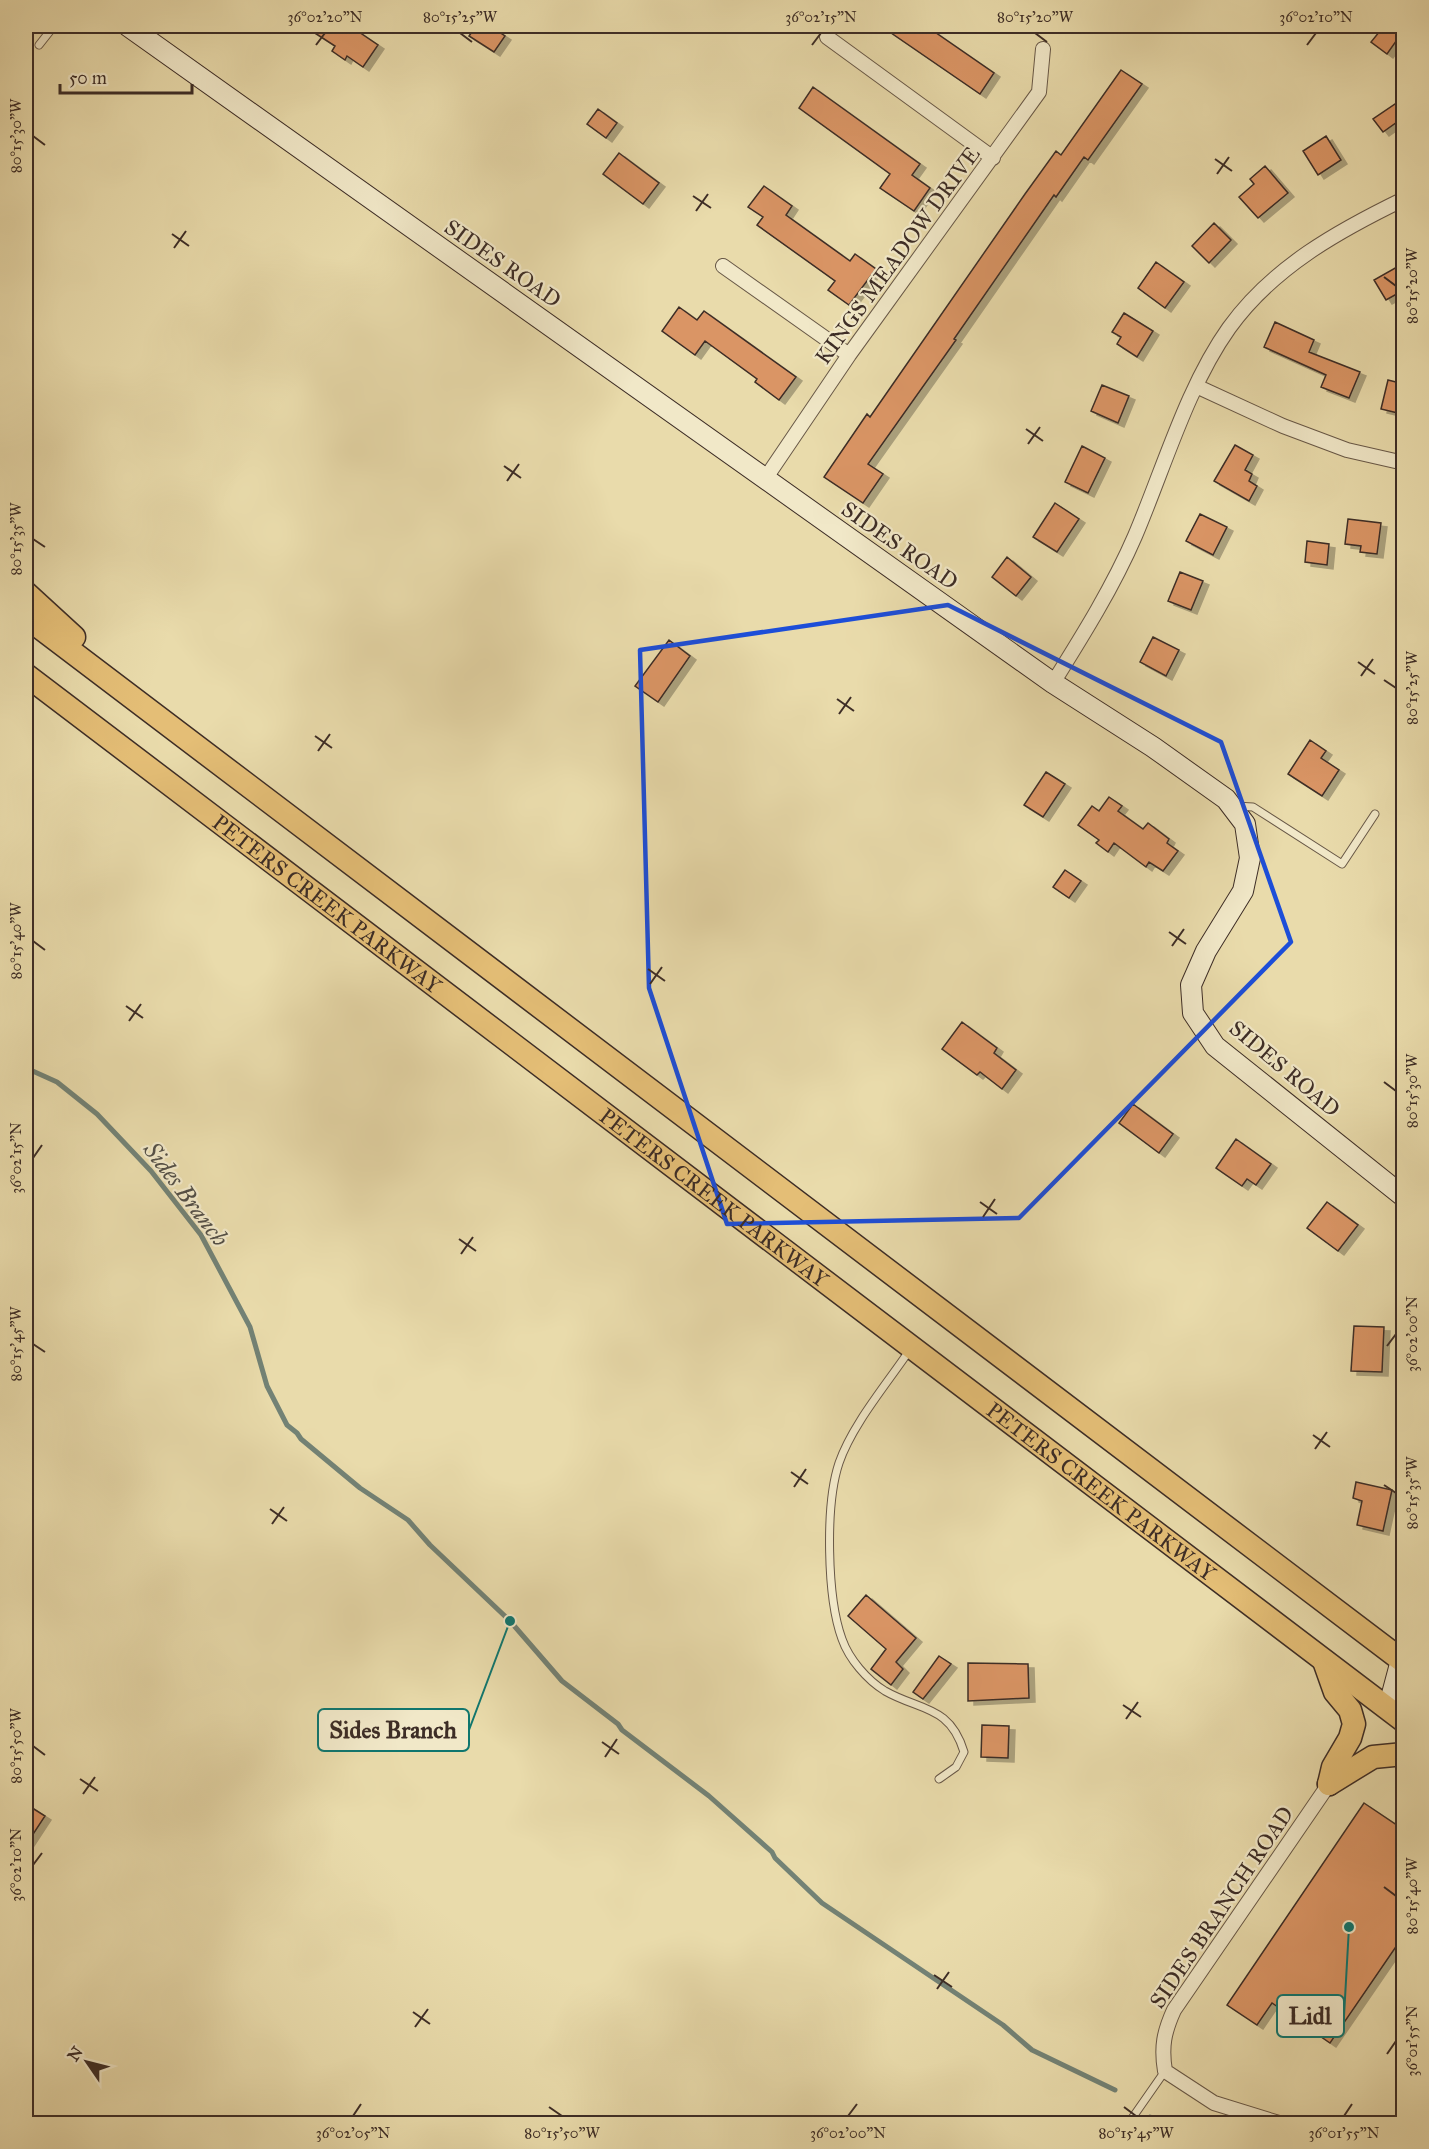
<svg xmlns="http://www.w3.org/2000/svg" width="1429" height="2149" viewBox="0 0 1429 2149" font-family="'IM FELL Great Primer',serif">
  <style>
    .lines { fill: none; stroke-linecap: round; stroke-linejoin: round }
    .stream { stroke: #738275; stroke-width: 5 }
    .building { fill: #da9565; stroke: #3d2d26; stroke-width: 1.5; filter: url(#shadow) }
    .lane-casing { stroke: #685847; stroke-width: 9 }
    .street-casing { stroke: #685847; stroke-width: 16 }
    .secondary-casing { stroke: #3d2d26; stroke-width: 22 }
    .primary-casing { stroke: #3d2d26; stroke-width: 25 }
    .lane { stroke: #f1e8c8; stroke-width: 7 }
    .street { stroke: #f1e8c8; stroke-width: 14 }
    .secondary { stroke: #f1e8c8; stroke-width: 20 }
    .primary { stroke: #e4be76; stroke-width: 22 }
    .marked { fill: none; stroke: #1d4ed8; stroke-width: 4.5; stroke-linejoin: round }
    .ticks { fill: none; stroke: #3d2d26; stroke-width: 2 }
    .labels { text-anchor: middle; stroke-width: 4.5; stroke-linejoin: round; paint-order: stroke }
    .street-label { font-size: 22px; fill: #3d2d26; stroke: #f1e8c8 }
    .water-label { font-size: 24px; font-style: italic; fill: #545047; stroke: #f1e8c8 }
    .leader { fill: none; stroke: #0f766e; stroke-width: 2 }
    .callout-dot { fill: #0f766e; stroke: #f1e8c8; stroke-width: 2 }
    .callout { fill: #f1e8c8; stroke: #0f766e; stroke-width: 2 }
    .callout-label { font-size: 24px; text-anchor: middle; font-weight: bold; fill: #3d2d26 }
    .neatline { fill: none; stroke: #3d2d26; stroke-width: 2 }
    .ticks-label { font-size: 15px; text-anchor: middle; fill: #3d2d26 }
  </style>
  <defs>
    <filter id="shadow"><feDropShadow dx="6" dy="4" stdDeviation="0" flood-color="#0004"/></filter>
  </defs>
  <rect width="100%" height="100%" fill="#e9dbab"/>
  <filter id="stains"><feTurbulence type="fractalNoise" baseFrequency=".00333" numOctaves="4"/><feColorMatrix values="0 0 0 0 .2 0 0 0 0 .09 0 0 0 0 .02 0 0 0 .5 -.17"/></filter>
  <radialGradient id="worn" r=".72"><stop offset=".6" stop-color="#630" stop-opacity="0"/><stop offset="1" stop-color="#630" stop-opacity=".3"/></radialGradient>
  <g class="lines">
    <path class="stream" d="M26 1068 57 1082 97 1114 151 1171 201 1235 250 1327 267 1386 287 1425 297 1433 301 1439 360 1488 408 1520 430 1545 510 1621 562 1681 618 1724 622 1730 709 1796 772 1852 775 1858 822 1903 1003 2025 1032 2050 1115 2090
      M1150 2117 1166 2124"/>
  </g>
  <path class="building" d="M304 26H350L378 45 363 67 347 56 345 60 332 51 335 46Z
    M476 26H490L505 36 494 52 469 36Z
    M881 26H926L994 73 980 94Z
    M1384 26H1397L1404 30 1387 54 1371 42Z
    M1121 70 1142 84 1088 160 1084 157 1056 197 1054 195 954 339 956 340 868 464 883 474 863 503 824 477 867 414 870 417 1025 194 1056 151 1061 155Z
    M813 87 920 164 912 175 930 188 914 211 880 188 890 174 799 108Z
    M1404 98V117L1383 132 1373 119Z
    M598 109 617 123 606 138 587 124Z
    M1326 136 1341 160 1318 175 1303 151Z
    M619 153 659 183 643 204 603 174Z
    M1265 166 1288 193 1258 218 1239 197 1254 184 1250 179Z
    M764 186 792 206 786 215 850 261 855 254 876 269 849 305 828 290 835 281 757 225 763 217 748 207Z
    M1214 223 1231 240 1209 263 1192 246Z
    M1156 262 1184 282 1165 308 1138 288Z
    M1404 263V290L1386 300 1374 280Z
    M679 307 697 320 704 311 796 377 779 400 755 382 757 379 705 341 695 355 662 331Z
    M1124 313 1153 331 1137 357 1117 344 1121 337 1112 332Z
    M1275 322 1314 340 1309 352 1360 372 1349 398 1321 387 1326 375 1264 347Z
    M1388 380 1404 384 1402 414 1381 409Z
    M1102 385 1129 396 1118 423 1091 411Z
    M1235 445 1253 455 1245 470 1252 474 1249 481 1257 486 1249 501 1214 481Z
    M1082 446 1105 458 1088 493 1065 482Z
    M1055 503 1079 519 1057 552 1033 537Z
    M1200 514 1227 527 1213 555 1186 541Z
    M1348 519 1381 523 1377 554 1360 552 1361 546 1345 544Z
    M1307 541 1329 544 1327 565 1305 562Z
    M1007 557 1031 577 1016 596 992 577Z
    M1180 572 1203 581 1191 610 1168 601Z
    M1153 637 1179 650 1166 676 1140 662Z
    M669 640 690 656 658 702 635 686Z
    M1310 740 1326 751 1321 758 1339 770 1322 796 1288 774Z
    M1046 772 1065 784 1043 817 1024 805Z
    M1109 797 1122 806 1118 811 1143 829 1148 823 1169 839 1167 843 1178 851 1163 871 1149 862 1146 867 1114 843 1108 852 1096 843 1099 840 1078 825 1092 806 1099 811Z
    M1065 870 1081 881 1069 898 1053 887Z
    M962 1022 997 1048 994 1053 1016 1070 1002 1089 980 1072 977 1075 942 1049Z
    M1133 1104 1173 1134 1159 1153 1119 1123Z
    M1236 1139 1271 1164 1256 1185 1247 1179 1242 1186 1216 1168Z
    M1327 1202 1358 1225 1338 1251 1307 1228Z
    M1354 1326 1384 1327 1382 1372 1351 1371Z
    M1356 1482 1392 1490 1383 1531 1357 1525 1362 1501 1353 1498Z
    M866 1595 916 1638 896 1662 903 1669 891 1685 871 1669 886 1649 848 1616Z
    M939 1656 951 1664 923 1699 913 1692Z
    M968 1663 1028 1664 1029 1698 968 1701Z
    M982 1725 1009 1726 1008 1758 981 1757Z
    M1364 1803 1404 1830V1935L1330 2043 1272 2003 1257 2025 1227 2005Z
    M26 1804 45 1816 26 1845Z"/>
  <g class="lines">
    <g class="lane-casing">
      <path id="lane" d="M149 37 156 26
        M39 45 54 26
        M1236 806 1253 807 1342 864 1375 814
        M909 1351C886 1385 852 1425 839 1463 825 1505 827 1598 842 1639 849 1659 867 1680 885 1691 920 1711 950 1705 964 1752L956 1767 939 1779
        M1128 2124 1165 2071"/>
    </g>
    <g class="street-casing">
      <path id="street" d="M827 37 993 158
        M723 266 849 355
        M1196 386 1283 426 1347 450 1404 463
        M765 479 849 355 1039 92 1043 49
        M1053 683C1083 635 1113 587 1135 536 1164 468 1187 387 1229 328 1273 267 1338 231 1404 199
        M1282 2124 1214 2103 1165 2071C1161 2047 1164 2032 1174 2010L1329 1784"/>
    </g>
    <g class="secondary-casing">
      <path id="secondary" d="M128 26 1053 683 1153 747 1226 799 1245 824 1250 858 1243 891 1206 951 1191 985 1193 1013 1215 1046 1404 1197
        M1388 1709 1404 1649"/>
    </g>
    <g class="primary-casing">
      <g id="primary">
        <path d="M26 593 74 637"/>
        <path d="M26 617 1404 1662"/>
        <path id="s1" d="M26 675 1404 1721"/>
        <path d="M1324 1661 1335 1692 1350 1710 1354 1724 1350 1738 1333 1767 1329 1784"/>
        <path d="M1329 1784 1373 1757 1404 1754"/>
      </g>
    </g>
    <use href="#lane" class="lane"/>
    <use href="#street" class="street"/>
    <use href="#secondary" class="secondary"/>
    <use href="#primary" class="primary"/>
  </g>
  <path class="marked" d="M948 605 1221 742 1291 942 1019 1218 727 1224 649 988 640 650Z"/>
  <path class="ticks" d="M460 33 472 42M1035 33 1047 42M316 45 325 33M812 45 821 33M1307 45 1316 33M33 136 45 145M1215 159 1232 171M1217 174 1229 157M693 196 711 208M696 211 708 194M172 234 189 246M174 248 186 231M1384 277 1396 286M1026 429 1043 441M1028 444 1040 427M504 466 521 478M507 481 519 464M33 539 45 547M1358 662 1375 674M1361 676 1373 659M1384 680 1396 688M837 699 854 711M839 714 851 697M315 736 332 748M318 751 330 734M1169 932 1186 944M33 941 45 950M1172 946 1184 929M648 969 665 981M650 984 662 967M126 1006 143 1018M129 1021 141 1004M1384 1082 1396 1091M33 1158 42 1145M980 1202 997 1214M983 1217 995 1199M459 1239 476 1251M461 1254 473 1237M33 1344 45 1352M1387 1346 1396 1334M1313 1435 1330 1447M1315 1449 1327 1432M791 1472 808 1484M1384 1485 1396 1493M794 1487 806 1469M270 1509 287 1521M272 1524 284 1507M1123 1705 1141 1717M1126 1719 1138 1702M602 1742 619 1754M33 1746 45 1755M605 1757 617 1739M80 1779 98 1791M83 1794 95 1777M33 1865 42 1853M1384 1887 1396 1896M934 1975 952 1987M937 1989 949 1972M413 2012 430 2024M415 2027 428 2009M1387 2054 1396 2041M549 2107 562 2116M1124 2107 1136 2116M353 2116 361 2104M848 2116 857 2104M1344 2116 1352 2104"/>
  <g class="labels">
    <g class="street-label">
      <text transform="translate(897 255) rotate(-54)" y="8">KINGS MEADOW DRIVE</text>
      <text transform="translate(503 263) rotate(35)" y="8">SIDES ROAD</text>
      <text transform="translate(900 545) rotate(35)" y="8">SIDES ROAD</text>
      <text dy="8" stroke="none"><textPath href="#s1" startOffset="378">PETERS CREEK PARKWAY</textPath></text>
      <text transform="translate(1285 1068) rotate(40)" y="8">SIDES ROAD</text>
      <text dy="8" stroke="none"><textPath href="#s1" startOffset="864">PETERS CREEK PARKWAY</textPath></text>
      <text dy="8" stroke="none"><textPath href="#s1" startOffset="1350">PETERS CREEK PARKWAY</textPath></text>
      <text transform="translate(1221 1907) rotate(-56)" y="8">SIDES BRANCH ROAD</text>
    </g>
    <g class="water-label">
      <text transform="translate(186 1194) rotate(53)" y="8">Sides Branch</text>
    </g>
  </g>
  <path class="leader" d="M510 1621L469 1730M1349 1927L1344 2016"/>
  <g class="callout-dot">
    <circle cx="510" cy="1621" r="6"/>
    <circle cx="1349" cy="1927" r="6"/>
  </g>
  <g class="callout">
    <rect x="318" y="1709" width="151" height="42" rx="6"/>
    <rect x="1277" y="1995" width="67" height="42" rx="6"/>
  </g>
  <g class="callout-label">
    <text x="393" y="1738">Sides Branch</text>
    <text x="1310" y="2024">Lidl</text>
  </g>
  <rect width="1429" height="2149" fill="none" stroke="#e9dbab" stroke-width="66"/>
  <g transform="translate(87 2062) rotate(305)" stroke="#f1e8c8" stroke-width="4.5" paint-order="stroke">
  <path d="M0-4.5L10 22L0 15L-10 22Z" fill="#3d2d26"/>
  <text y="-9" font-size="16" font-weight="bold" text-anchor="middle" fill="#3d2d26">N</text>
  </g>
  <path d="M60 84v9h132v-9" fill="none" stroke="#3d2d26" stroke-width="3"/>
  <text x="69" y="84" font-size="18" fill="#3d2d26" stroke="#f1e8c8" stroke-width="4.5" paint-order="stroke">50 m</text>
  <rect x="33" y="33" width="1363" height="2083" class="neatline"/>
  <g class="ticks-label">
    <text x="325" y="22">36°02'20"N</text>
    <text x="460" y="22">80°15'25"W</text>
    <text x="821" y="22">36°02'15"N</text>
    <text x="1035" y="22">80°15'20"W</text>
    <text x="1316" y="22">36°02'10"N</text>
    <text transform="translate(16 136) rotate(-90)" y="5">80°15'30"W</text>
    <text transform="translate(1412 286) rotate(-90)" y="5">80°15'20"W</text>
    <text transform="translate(16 539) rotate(-90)" y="5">80°15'35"W</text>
    <text transform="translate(1412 688) rotate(-90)" y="5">80°15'25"W</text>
    <text transform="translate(16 941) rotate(-90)" y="5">80°15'40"W</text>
    <text transform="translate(1412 1091) rotate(-90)" y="5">80°15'30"W</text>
    <text transform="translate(16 1158) rotate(-90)" y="5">36°02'15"N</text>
    <text transform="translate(1412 1334) rotate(-90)" y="5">36°02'00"N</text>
    <text transform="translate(16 1344) rotate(-90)" y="5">80°15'45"W</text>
    <text transform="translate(1412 1493) rotate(-90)" y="5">80°15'35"W</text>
    <text transform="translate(16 1746) rotate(-90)" y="5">80°15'50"W</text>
    <text transform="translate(16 1865) rotate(-90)" y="5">36°02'10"N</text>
    <text transform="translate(1412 1896) rotate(-90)" y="5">80°15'40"W</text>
    <text transform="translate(1412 2041) rotate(-90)" y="5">36°01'55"N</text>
    <text x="353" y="2138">36°02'05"N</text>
    <text x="562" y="2138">80°15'50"W</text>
    <text x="848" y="2138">36°02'00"N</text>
    <text x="1136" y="2138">80°15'45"W</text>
    <text x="1344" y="2138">36°01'55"N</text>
  </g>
  <rect width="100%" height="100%" filter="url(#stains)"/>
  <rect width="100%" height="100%" fill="url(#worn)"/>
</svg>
